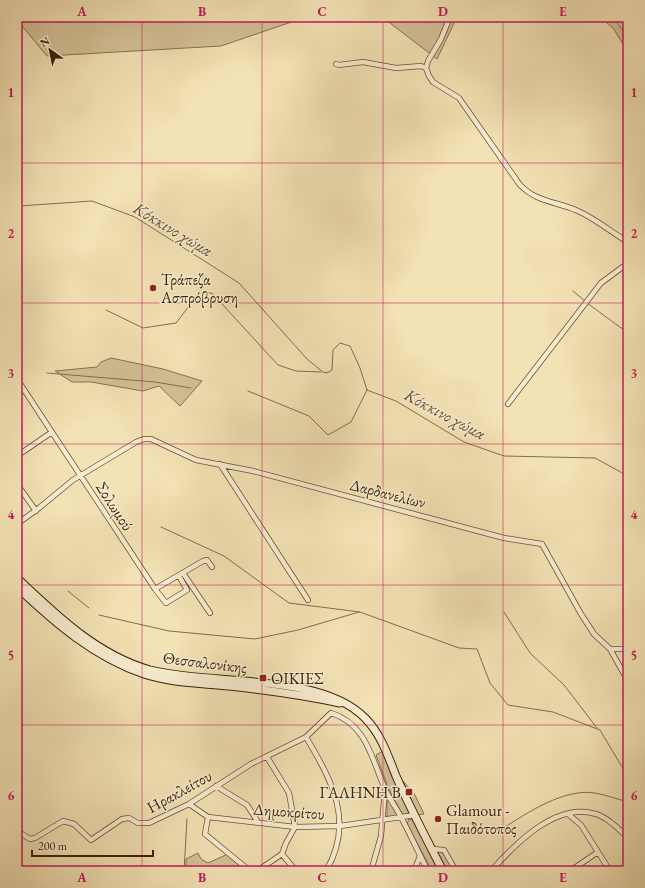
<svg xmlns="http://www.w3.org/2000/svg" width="645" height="888" viewBox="0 0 645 888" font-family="'EB Garamond',serif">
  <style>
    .green { fill: #d4c197; stroke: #88704f }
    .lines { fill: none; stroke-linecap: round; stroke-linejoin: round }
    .stream { stroke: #846d4c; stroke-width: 1 }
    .minor-casing { stroke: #695032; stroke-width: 6 }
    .secondary-casing { stroke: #3b2007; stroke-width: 9 }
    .minor { stroke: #f7eccf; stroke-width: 4.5 }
    .secondary { stroke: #f7eccf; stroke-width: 7 }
    .grid { fill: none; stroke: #c2185b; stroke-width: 1; stroke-opacity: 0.55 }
    .poi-dot { fill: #8f2418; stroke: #f7eccf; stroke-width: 1.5 }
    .labels { text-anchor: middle; stroke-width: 3; stroke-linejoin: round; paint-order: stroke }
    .poi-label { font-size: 16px; fill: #3b2007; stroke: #f7eccf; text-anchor: start }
    .street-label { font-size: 16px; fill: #3b2007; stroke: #f7eccf }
    .water-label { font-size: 17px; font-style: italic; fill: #654d2f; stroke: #f7eccf }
    .neatline { fill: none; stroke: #c2185b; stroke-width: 1.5 }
    .grid-label { font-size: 13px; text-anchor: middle; font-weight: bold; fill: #c2185b }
  </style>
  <rect width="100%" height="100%" fill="#f3e2b5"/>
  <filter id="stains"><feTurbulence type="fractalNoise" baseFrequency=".005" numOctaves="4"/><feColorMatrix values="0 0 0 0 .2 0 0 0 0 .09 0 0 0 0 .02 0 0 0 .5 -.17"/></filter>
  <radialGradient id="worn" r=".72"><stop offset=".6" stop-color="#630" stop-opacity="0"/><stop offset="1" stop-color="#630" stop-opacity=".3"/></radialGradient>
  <path class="green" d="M17 17H306L221 46 47 56 17 20Z
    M382 17H457L437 59Z
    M600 17H628V52L613 28Z
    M111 358 163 369 202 381 180 406 159 386 143 391 91 382H72L55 371 97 367 101 362Z
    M383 751 409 813 403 815 389 790 376 755Z
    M403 781 415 795 424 814 417 815Z
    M387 796 398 816 387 818Z
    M409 819 414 821 440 871H432L407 824Z
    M436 851 444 852 454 871H446Z
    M198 853 201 859 208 863 228 854 250 871H186V859Z"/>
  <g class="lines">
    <path class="stream" d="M613 17 628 38
      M17 85C21 95 26 108 17 117
      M17 204 19 206 92 201 135 217 239 283 307 359 323 372 327 373 332 370 333 350 340 343 350 346 360 368 367 390 396 401 464 442 504 456 595 458 628 476
      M573 291 585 301
      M587 303 628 333
      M106 310 143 328 176 323 199 293H212L278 365 296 371 321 372
      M47 373 155 382 191 388
      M248 391 309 416 328 435 351 422 367 390
      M161 527 224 556 289 603 360 612 459 648 477 649 490 683 508 705 553 712 600 730 628 777
      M68 591 89 608
      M504 612 530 653 564 685 597 728
      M99 615 169 631 255 639 298 630 359 612
      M502 829C527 813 564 788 595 793 606 795 617 799 628 802
      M184 871 187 819"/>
    <g class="minor-casing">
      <path id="minor" d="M450 17 441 39 428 61 426 68 429 76 433 82 459 98 520 185C538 203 556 201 578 211 596 219 611 232 628 242
        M336 64 339 65 363 62 396 68 421 66 426 68
        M17 379 155 589 203 561 207 560 212 567
        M508 404 601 283 628 263
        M17 456 52 432
        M220 464 308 600
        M17 484 36 511
        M17 524 39 508 73 480 136 442 144 439H151L196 460 253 471 504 538 542 544 581 614 594 634 610 649 628 681
        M183 573 210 613
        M155 589 166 603 187 590 179 576
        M610 649H628
        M306 737C332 781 355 822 326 871
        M216 786 247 805 258 822
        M189 804 208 817 295 827 340 826 415 815
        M568 814 581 825 610 871
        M208 817 205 834 250 871
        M17 831 30 839 35 838 63 821 74 824 91 840 122 819 129 818 138 823H149L189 804 251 764 306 737 331 713C367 724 372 760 385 789 390 800 397 809 402 819 411 836 419 854 428 871
        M432 849 444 850 456 871
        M282 854 296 871
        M257 871 282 854 286 843 295 827 289 793 267 757
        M371 871 381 836 385 789
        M414 871 420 856
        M491 871C515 844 558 799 599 815 610 820 619 829 628 838
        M570 871 598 852"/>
    </g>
    <g class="secondary-casing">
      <path id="secondary" d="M17 578C56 615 97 655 150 670 212 686 320 672 365 718 381 734 388 756 396 776 410 808 427 840 443 871
        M17 587C55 623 94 657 144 674 171 683 200 683 229 686 266 690 303 695 340 703"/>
    </g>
    <use href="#minor" class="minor"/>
    <use href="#secondary" class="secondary"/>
  </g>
  <path class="grid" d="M142 17V871M262 17V871M383 17V871M503 17V871M17 163H628M17 303H628M17 444H628M17 585H628M17 725H628"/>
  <g class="poi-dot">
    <circle cx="153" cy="288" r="4"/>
    <rect x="259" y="674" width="8" height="8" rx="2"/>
    <rect x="405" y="788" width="8" height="8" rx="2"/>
    <circle cx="438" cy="819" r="4"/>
  </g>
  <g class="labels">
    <g class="poi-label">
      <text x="161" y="285">Τράπεζα<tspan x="161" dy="18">Ασπρόβρυση</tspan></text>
      <text x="271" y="684">ΟΙΚΙΕΣ</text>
      <text x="401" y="798" text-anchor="end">ΓΑΛΗΝΗ Β</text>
      <text x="446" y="816">Glamour -<tspan x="446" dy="18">Παιδότοπος</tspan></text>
    </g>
    <g class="street-label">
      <text transform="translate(388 493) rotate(14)" y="6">Δαρδανελίων</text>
      <text transform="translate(115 506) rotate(57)" y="6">Σολωμού</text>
      <text transform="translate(205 662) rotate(7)" y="6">Θεσσαλονίκης</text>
      <text transform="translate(179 791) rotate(-29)" y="6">Ηρακλείτου</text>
      <text transform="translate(289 811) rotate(4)" y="6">Δημοκρίτου</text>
    </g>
    <g class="water-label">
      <text transform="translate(173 229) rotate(31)" y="6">Κόκκινο χώμα</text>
      <text transform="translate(445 414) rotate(28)" y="6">Κόκκινο χώμα</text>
    </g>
  </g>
  <rect width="645" height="888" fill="none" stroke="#f3e2b5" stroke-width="44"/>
  <g transform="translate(50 50) rotate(327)" stroke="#f7eccf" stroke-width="3" paint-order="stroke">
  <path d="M0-3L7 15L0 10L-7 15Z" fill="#3b2007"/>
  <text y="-6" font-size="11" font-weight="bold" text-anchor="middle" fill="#3b2007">N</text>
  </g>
  <path d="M32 850v6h121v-6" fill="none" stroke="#3b2007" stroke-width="2"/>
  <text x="38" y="850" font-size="12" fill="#3b2007" stroke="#f7eccf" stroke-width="3" paint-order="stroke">200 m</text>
  <rect x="22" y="22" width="601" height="844" class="neatline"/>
  <g class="grid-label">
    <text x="82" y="16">A</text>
    <text x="202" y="16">B</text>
    <text x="322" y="16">C</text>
    <text x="443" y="16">D</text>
    <text x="563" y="16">E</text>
    <text x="11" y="97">1</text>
    <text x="634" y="97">1</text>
    <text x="11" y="238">2</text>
    <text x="634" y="238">2</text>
    <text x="11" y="378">3</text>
    <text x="634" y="378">3</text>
    <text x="11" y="519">4</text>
    <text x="634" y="519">4</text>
    <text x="11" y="660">5</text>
    <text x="634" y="660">5</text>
    <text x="11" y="800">6</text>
    <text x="634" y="800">6</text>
    <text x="82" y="882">A</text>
    <text x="202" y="882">B</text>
    <text x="322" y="882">C</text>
    <text x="443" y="882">D</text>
    <text x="563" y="882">E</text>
  </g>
  <rect width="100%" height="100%" filter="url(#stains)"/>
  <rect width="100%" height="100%" fill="url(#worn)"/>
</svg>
